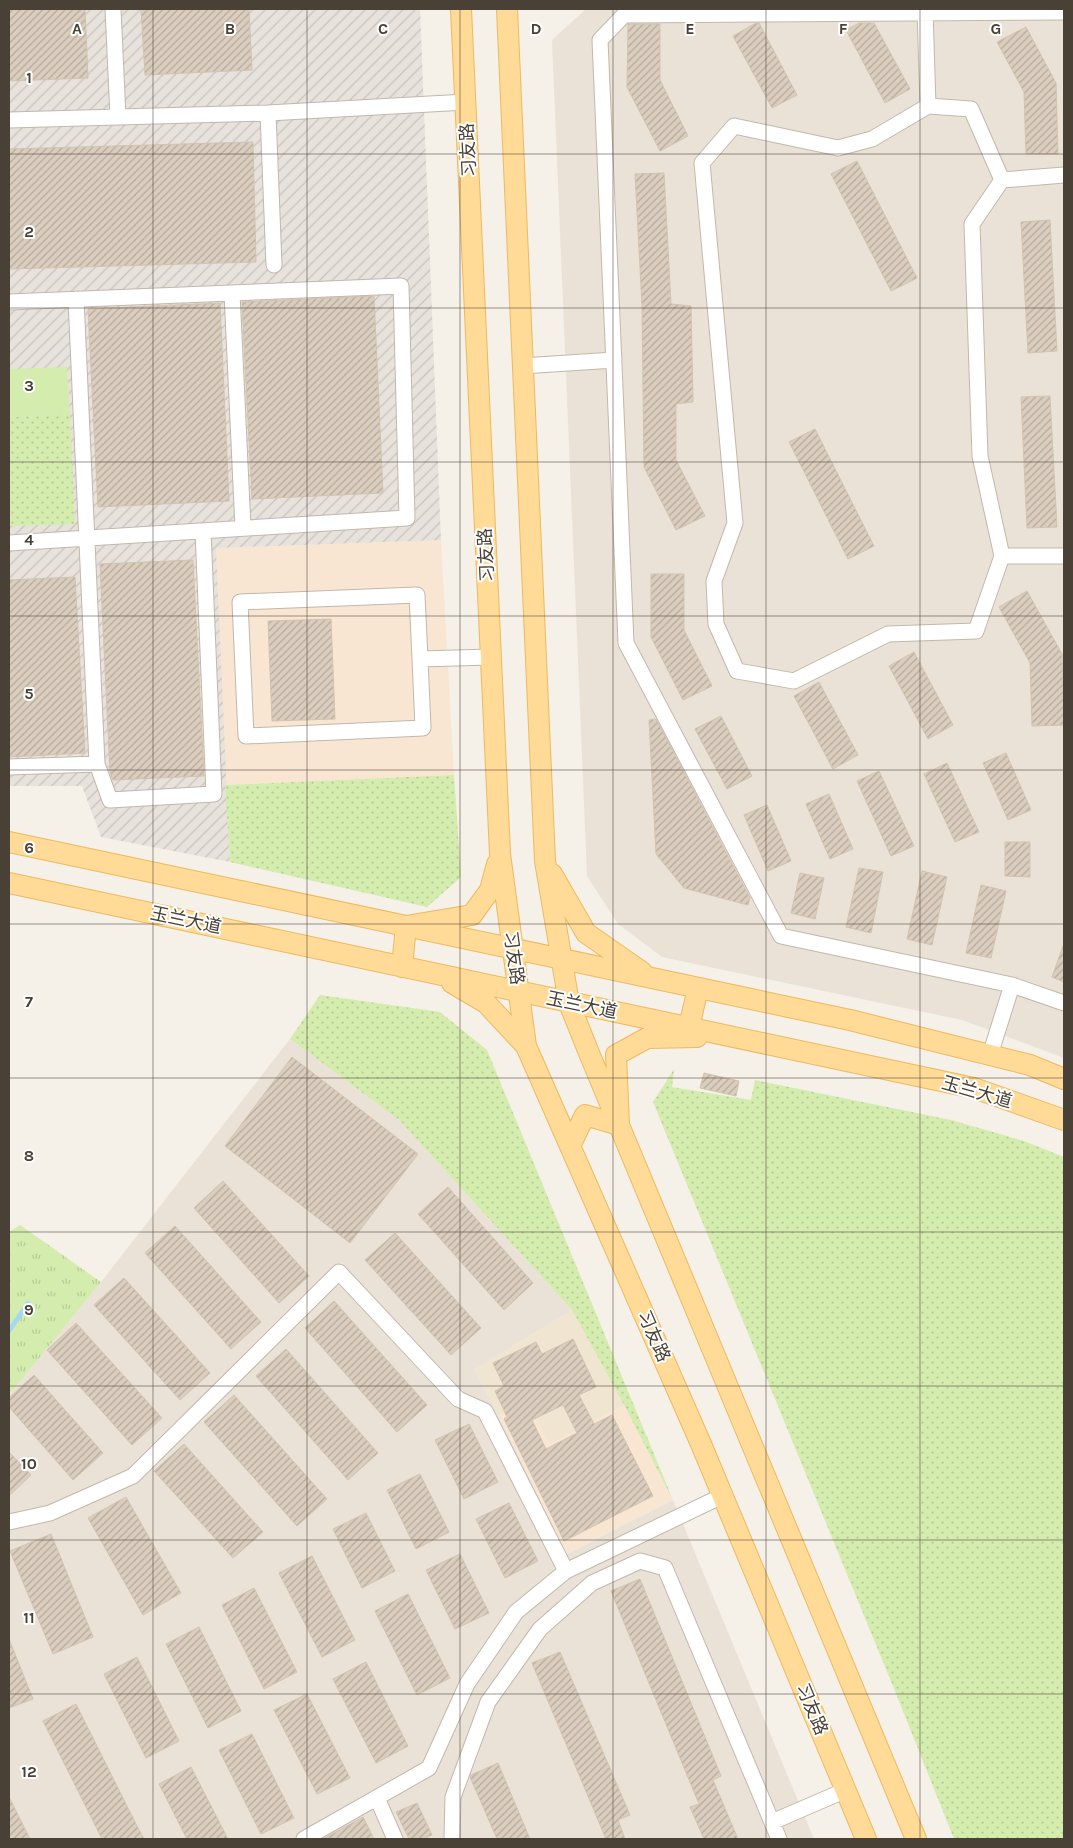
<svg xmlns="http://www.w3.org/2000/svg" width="1073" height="1848" viewBox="0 0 1073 1848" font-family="Karla,'Noto Sans SC',sans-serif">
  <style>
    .residential { fill: #eae2d6 }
    .commercial { fill: #f8e6d2 }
    .industrial { fill: url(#industrial-furrows) }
    .education { fill: #efe5d1 }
    .grass { fill: url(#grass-dots) }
    .park { fill: url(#park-tufts) }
    .pitch { fill: #d4ecae }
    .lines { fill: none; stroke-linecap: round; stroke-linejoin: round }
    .stream { stroke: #a0d8f6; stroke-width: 4.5 }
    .building { fill: url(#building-hatch); stroke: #d3c3af; fill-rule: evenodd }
    .minor-casing { stroke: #c2b8aa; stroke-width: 17 }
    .major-casing { stroke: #edb95e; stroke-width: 22 }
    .minor { stroke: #fff; stroke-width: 15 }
    .major { stroke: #ffdb97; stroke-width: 20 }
    .grid { fill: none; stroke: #494036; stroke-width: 1; stroke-opacity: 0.55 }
    .labels { text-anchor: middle; stroke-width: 4; stroke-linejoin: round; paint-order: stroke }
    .street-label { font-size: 18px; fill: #494036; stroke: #fff }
    .grid-label { font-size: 16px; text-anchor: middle; font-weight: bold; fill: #494036; stroke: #fff; stroke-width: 4; stroke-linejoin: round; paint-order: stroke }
  </style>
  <defs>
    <pattern id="industrial-furrows" width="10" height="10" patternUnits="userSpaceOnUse" patternTransform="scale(1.25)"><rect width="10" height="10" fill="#e8e2dd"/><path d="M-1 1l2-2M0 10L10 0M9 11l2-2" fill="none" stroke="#c8c3be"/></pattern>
    <pattern id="grass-dots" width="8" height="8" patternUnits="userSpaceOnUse" patternTransform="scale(1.25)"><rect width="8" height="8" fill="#d4ecae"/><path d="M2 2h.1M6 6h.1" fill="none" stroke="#b8cb96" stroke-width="1.8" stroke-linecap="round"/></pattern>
    <pattern id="park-tufts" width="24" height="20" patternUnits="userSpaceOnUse" patternTransform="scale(1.25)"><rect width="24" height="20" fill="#d4ecae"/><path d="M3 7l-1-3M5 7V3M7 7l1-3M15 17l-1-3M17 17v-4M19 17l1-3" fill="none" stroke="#b8cb96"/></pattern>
    <pattern id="building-hatch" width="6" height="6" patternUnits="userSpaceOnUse" patternTransform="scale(1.25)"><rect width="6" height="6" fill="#dbcebf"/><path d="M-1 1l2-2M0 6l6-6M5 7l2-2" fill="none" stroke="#b4a99c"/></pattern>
  </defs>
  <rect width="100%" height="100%" fill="#f5f0e8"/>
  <path class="residential" d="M586 9H1064V1058L962 1020 662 957 618 924 587 876 552 40Z
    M290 1039 399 1120 572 1310 474 1370 499 1416 567 1554 673 1500 814 1839H9V1395L101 1282Z"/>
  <path class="commercial" d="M441 540 454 775 225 785 216 548Z
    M528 1403 550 1444 624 1405 673 1500 567 1554 499 1416Z"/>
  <path class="industrial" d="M9 9H420L441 540 216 548 230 862 101 837 82 786H9Z"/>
  <path class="education" d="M572 1310 624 1405 550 1444 528 1403 499 1416 474 1370Z"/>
  <path class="grass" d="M70 414 75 524 9 526V417Z
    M454 775 461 877 427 907 230 862 225 785Z
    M320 995 440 1012 487 1050 673 1500 624 1405 572 1310 399 1120 290 1039Z
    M674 1069 672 1087 751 1100 755 1080 951 1120 1024 1141 1064 1157V1839H954L895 1691 653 1102Z"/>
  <path class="park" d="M20 1225 101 1282 9 1395V1232Z"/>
  <path class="pitch" d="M67 367 70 414 9 417V369Z"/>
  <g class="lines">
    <path class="stream" d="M9 1331 28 1303"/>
  </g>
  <path class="building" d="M9 9H85L88 78 9 81Z
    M141 9H249L252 70 145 75Z
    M756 23H759L797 95 772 108 733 36Z
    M859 23H874L910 89 885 103 846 30Z
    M628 24H660V80L688 136 660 151 627 87Z
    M1026 27 1056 83 1058 154H1026L1024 92 997 42Z
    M253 142 256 262 9 269V149Z
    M857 161 917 278 891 291 831 174Z
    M664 173 671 304 691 306 693 402 676 404V460L705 516 676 530 644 467 642 306 635 174Z
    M1050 220 1057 351 1028 353 1021 222Z
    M374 296 383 493 252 499 242 302Z
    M220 303 229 501 98 507 88 309Z
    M1050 396 1057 527 1027 528 1021 397Z
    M815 429 874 546 848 559 789 442Z
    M193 560 204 776 113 780 110 772 100 564Z
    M651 574H684V630L712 686 683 700 651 637Z
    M75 577 85 753 9 757V580Z
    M1027 591 1062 654 1064 725 1032 726 1030 663 999 607Z
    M331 619 335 719 272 721 268 621Z
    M914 652 953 725 928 739 889 666Z
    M819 682 858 755 833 769 794 696Z
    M721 716 752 776 727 789 695 729Z
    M656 719 750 898 748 905 684 888 656 854 649 720Z
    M1006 753 1031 810 1008 820 983 763Z
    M947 763 979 832 955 842 924 774Z
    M879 771 914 846 891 856 857 781Z
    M829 794 853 849 830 859 806 804Z
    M767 805 791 861 768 871 744 815Z
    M1005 842H1030V877L1005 876Z
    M859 868 883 872 871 933 846 927Z
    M922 871 947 877 932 945 907 939Z
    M800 873 824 878 815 919 791 913Z
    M981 885 1006 891 991 958 966 953Z
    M1063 946H1064V982L1052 977Z
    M292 1057 418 1154 350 1243 225 1146Z
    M704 1073 739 1081 736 1096 700 1088Z
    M223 1181 309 1276 279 1303 194 1208Z
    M448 1187 533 1283 504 1310 418 1214Z
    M175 1226 261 1322 231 1349 145 1253Z
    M395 1233 481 1328 451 1355 365 1260Z
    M124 1278 210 1373 180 1400 94 1305Z
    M334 1301 427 1405 397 1432 305 1328Z
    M76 1323 162 1418 132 1445 47 1350Z
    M573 1339 596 1387 579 1395 594 1424 612 1415 653 1496 564 1541 504 1419 507 1417 495 1391 504 1386 493 1363 536 1342 542 1354ZM563 1405 577 1433 546 1449 532 1420Z
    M286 1349 378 1453 348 1480 256 1376Z
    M34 1375 103 1453 73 1480 9 1407V1398Z
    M234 1395 327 1499 297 1526 204 1422Z
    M469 1424 498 1482 464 1499 435 1440Z
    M184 1444 263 1532 233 1558 154 1471Z
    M9 1452 31 1475 9 1496Z
    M420 1474 449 1532 416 1549 387 1490Z
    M126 1497 181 1593 143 1615 88 1518Z
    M509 1503 538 1561 505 1578 476 1519Z
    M366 1513 395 1571 362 1588 333 1529Z
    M51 1534 93 1637 53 1654 10 1551Z
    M460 1554 489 1613 455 1629 426 1570Z
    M312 1556 355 1640 322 1657 279 1573Z
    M640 1579 721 1776 713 1780 738 1839H704L690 1807 699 1804 611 1591Z
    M254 1588 297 1672 264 1689 222 1605Z
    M408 1594 450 1678 417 1695 375 1611Z
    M199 1627 241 1711 208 1728 166 1644Z
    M9 1639 33 1699 9 1708Z
    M560 1652 630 1815 618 1820 625 1839H606L532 1663Z
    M137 1657 179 1741 146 1758 104 1674Z
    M366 1662 408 1746 376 1763 333 1679Z
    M307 1694 350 1778 317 1794 274 1710Z
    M76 1704 137 1826 144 1839H102L43 1721Z
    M252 1734 294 1818 261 1834 219 1750Z
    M498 1763 530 1839H497L470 1777 471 1775Z
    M191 1767 228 1839H187L159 1784Z
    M9 1797 30 1839H9Z
    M417 1803 432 1835 423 1839H409L396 1812Z
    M363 1817 374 1839H323L354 1822Z"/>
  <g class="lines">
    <g class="minor-casing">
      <path id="minor" d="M113 9 118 117
        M925 9 928 106
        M1064 12 624 15 600 40 626 643 781 936 1012 985 1064 1003
        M268 113 466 102
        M9 120 268 113 274 265
        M1064 175 1002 180 972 224 980 456 1002 556H1064
        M232 293 243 528
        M9 302 401 286 407 518 9 543
        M522 366 614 360
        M1002 556 976 631 888 634 794 681 737 671 716 624 714 581 735 523 702 163 734 126 838 148 872 139 928 106 971 109 1002 180
        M420 659 423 728 246 736 240 602 417 595 420 659 491 657
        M97 764 110 800 214 794 203 531
        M9 767 97 764 76 299
        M990 1055 1012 985
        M9 1522 50 1513 133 1476 339 1272 458 1399 485 1411 566 1571
        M377 1798 395 1839
        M772 1822 846 1790
        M304 1839 429 1768 467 1684 516 1612 566 1571 722 1496
        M452 1839 453 1797 488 1702 540 1629 592 1583 640 1561 665 1568 779 1839"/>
    </g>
    <g class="major-casing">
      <path id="major" d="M461 9 500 854 526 1046 701 1444 866 1839
        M507 9 545 861 569 1003 589 1053 916 1839
        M9 842 850 1020 1030 1065 1064 1079
        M552 874 586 933 642 972
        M9 883 974 1088 1064 1120
        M402 967 406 926 472 915 490 890 497 864
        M452 983 486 1003 526 1046
        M689 1027 698 988
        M570 1146 585 1115 619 1125 616 1055 647 1038 697 1037"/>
    </g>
    <use href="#minor" class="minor"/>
    <use href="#major" class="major"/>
  </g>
  <path class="grid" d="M153 9V1839M307 9V1839M460 9V1839M613 9V1839M766 9V1839M920 9V1839M9 154H1064M9 308H1064M9 462H1064M9 616H1064M9 770H1064M9 924H1064M9 1078H1064M9 1232H1064M9 1386H1064M9 1540H1064M9 1694H1064"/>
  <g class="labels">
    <g class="street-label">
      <text transform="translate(468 150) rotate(-93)" y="6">习友路</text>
      <text transform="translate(486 555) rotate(-93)" y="6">习友路</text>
      <text transform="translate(186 920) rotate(12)" y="6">玉兰大道</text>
      <text transform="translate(514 958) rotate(82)" y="6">习友路</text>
      <text transform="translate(582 1005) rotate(12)" y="6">玉兰大道</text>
      <text transform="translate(977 1092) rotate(16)" y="6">玉兰大道</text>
      <text transform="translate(654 1336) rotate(66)" y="6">习友路</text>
      <text transform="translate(812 1709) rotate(67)" y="6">习友路</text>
    </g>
  </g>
  <g class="grid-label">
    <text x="77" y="34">A</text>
    <text x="230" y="34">B</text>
    <text x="383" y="34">C</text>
    <text x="536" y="34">D</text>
    <text x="690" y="34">E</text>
    <text x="843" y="34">F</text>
    <text x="996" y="34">G</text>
    <text x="29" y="83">1</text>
    <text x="29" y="237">2</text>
    <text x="29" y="391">3</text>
    <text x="29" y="545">4</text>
    <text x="29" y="699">5</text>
    <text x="29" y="853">6</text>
    <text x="29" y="1007">7</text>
    <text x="29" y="1161">8</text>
    <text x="29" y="1315">9</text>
    <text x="29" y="1469">10</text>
    <text x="29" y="1623">11</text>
    <text x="29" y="1777">12</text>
  </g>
  <rect width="1073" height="1848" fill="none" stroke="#494036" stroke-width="20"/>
</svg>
